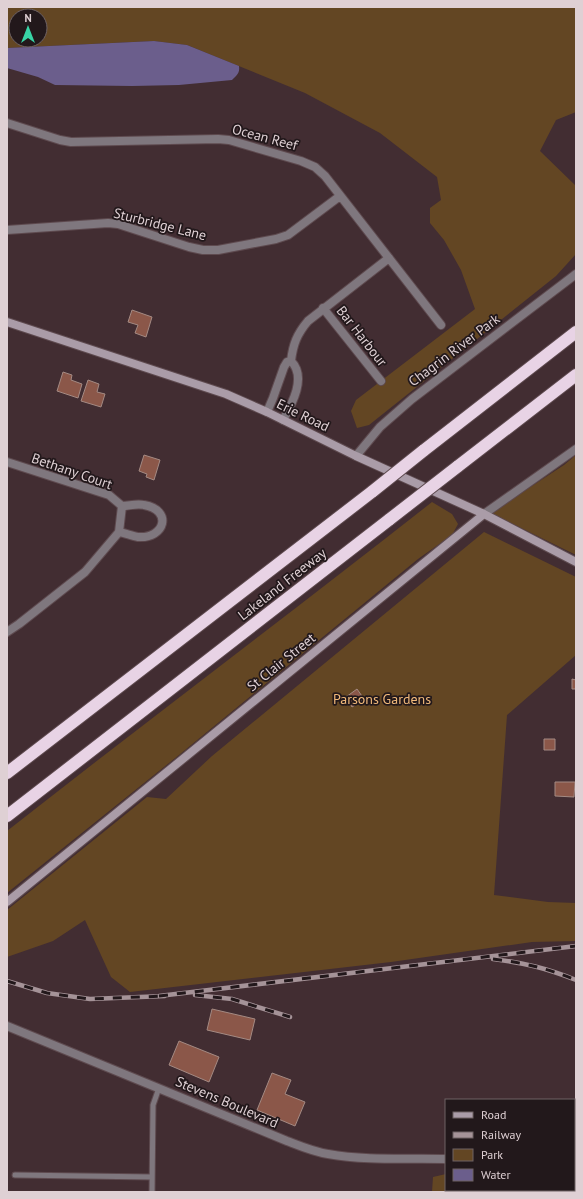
<svg xmlns="http://www.w3.org/2000/svg" width="583" height="1199" viewBox="0 0 583 1199" font-family="'PT Sans',sans-serif">
  <style>
    .green { fill: #634623; fill-rule: evenodd }
    .water { fill: #6b5e8c }
    .building { fill: #8b5749; stroke: #a48a83 }
    .lines { fill: none; stroke-linecap: round; stroke-linejoin: round }
    .lane-casing { stroke: #5e4a4f; stroke-width: 7 }
    .street-casing { stroke: #5e4a4f; stroke-width: 10 }
    .secondary-casing { stroke: #5e4a4f; stroke-width: 10 }
    .highway-casing { stroke: #5e4a4f; stroke-width: 14 }
    .lane { stroke: #7f777e; stroke-width: 5 }
    .street { stroke: #7f777e; stroke-width: 8 }
    .secondary { stroke: #aa9ca8; stroke-width: 8 }
    .highway { stroke: #e8d3e5; stroke-width: 12 }
    .rail-casing { stroke: #a59398; stroke-width: 4.5 }
    .rail { stroke: #22181b; stroke-width: 3; stroke-dasharray: 9; stroke-linecap: butt }
    .highway-bridge-casing { stroke: #5e4a4f; stroke-width: 14; stroke-linecap: butt }
    .highway-bridge { stroke: #e8d3e5; stroke-width: 12 }
    .labels { text-anchor: middle; stroke-width: 3.5; stroke-linejoin: round; paint-order: stroke }
    .street-label { font-size: 14px; fill: #dfd0d4; stroke: #22181b }
    .park-label { font-size: 14px; fill: #f2ba7b; stroke: #22181b }
  </style>
  <rect width="100%" height="100%" fill="#422d32"/>
  <path class="green" d="M7 7H576V112L556 120 540 151 576 186V254L556 276 369 425 357 428 351 411 356 400 475 309 461 270 444 240 430 223V208L441 200 437 177 380 133 305 93 187 45 154 41 7 48ZM16 16H40V40H16Z
    M576 455V555L491 513 564 465Z
    M432 502 452 514 458 524 452 535 418 559 179 755 7 893V831C148 720 291 613 432 502Z
    M484 532 576 577V655L507 715 494 895 548 902 576 903V941L532 942 391 962 130 992 111 977 85 920 53 941 7 957V910L147 797 166 799 212 756Z
    M446 1174V1190H574V1175H576V1192H432L433 1177Z"/>
  <path class="water" d="M154 41 187 45 239 66C240 73 237 75 232 80L179 85 132 86 55 85 38 77 7 68V48Z"/>
  <path class="building" d="M132 310 152 317 146 337 135 333 138 325 128 322Z
    M63 372 72 375 71 380 82 384 78 398 57 391Z
    M88 380 99 384 97 392 105 394 101 407 81 401Z
    M144 455 160 460 154 480 146 477 147 474 139 471Z
    M572 679 576 680V689H572Z
    M357 689 364 699 352 707 346 697Z
    M544 739H555V750H544Z
    M555 782H575L574 797 555 796Z
    M212 1009 255 1019 250 1040 207 1030Z
    M179 1041 219 1057 209 1082 169 1065Z
    M272 1073 291 1080 285 1094 305 1102 295 1126 257 1110Z"/>
  <g class="lines">
    <g class="lane-casing">
      <path id="lane" d="M15 1175 152 1177
        M152 1192 153 1105 159 1088"/>
    </g>
    <g class="street-casing">
      <path id="street" d="M7 123 60 140 71 142 218 139 229 140 301 161 315 167 325 176 441 325
        M7 230 108 223 118 224 189 247 203 250H218L276 239 288 235 340 196
        M323 308 381 381
        M291 361C293 344 297 334 308 321L389 258
        M267 412 273 398 284 367 287 362 291 361
        M283 420C292 404 307 377 291 361
        M356 456 380 427 412 399 576 274
        M7 462 109 495 122 506C129 506 137 503 144 505 173 510 165 539 138 537 132 536 125 533 119 532
        M484 514 576 449
        M7 632 19 624 85 572 119 532 122 506
        M7 1026 287 1141C300 1146 314 1152 328 1154 366 1161 408 1158 446 1159
        M574 1162H576"/>
    </g>
    <g class="secondary-casing">
      <path id="secondary" d="M7 322 226 394 267 412 356 456 484 514 576 562
        M7 902 484 514"/>
    </g>
    <g class="highway-casing">
      <path id="highway" d="M423 451 576 332
        M457 467 576 375
        M7 773 373 491
        M7 816 390 519"/>
    </g>
    <use href="#lane" class="lane"/>
    <use href="#street" class="street"/>
    <use href="#secondary" class="secondary"/>
    <use href="#highway" class="highway"/>
    <g class="rail-casing">
      <path id="rail" d="M493 959C525 963 546 968 576 980
        M7 981 47 993 90 999 165 996
        M195 995 232 999 290 1017
        M159 996 576 946"/>
    </g>
    <use href="#rail" class="rail"/>
    <g class="highway-bridge-casing">
      <path id="highway-bridge" d="M373 491 423 451
        M390 519 457 467"/>
    </g>
    <use href="#highway-bridge" class="highway-bridge"/>
  </g>
  <g class="labels">
    <g class="street-label">
      <text transform="translate(265 137) rotate(15)" y="5">Ocean Reef</text>
      <text transform="translate(160 224) rotate(14)" y="5">Sturbridge Lane</text>
      <text transform="translate(362 336) rotate(52)" y="5">Bar Harbour</text>
      <text transform="translate(454 350) rotate(-37)" y="5">Chagrin River Park</text>
      <text transform="translate(303 415) rotate(26)" y="5">Erie Road</text>
      <text transform="translate(72 471) rotate(19)" y="5">Bethany Court</text>
      <text transform="translate(282 584) rotate(-38)" y="5">Lakeland Freeway</text>
      <text transform="translate(281 662) rotate(-39)" y="5">St Clair Street</text>
      <text transform="translate(227 1102) rotate(23)" y="5">Stevens Boulevard</text>
    </g>
    <g class="park-label">
      <text x="382" y="704">Parsons Gardens</text>
    </g>
  </g>
  <rect width="583" height="1199" fill="none" stroke="#dfd0d4" stroke-width="16"/>
  <rect x="445" y="1099" width="130" height="92" fill="#22181b" stroke="#6e6265"/>
  <rect x="453" y="1112" width="20" height="6" fill="#aa9ca8" stroke="#6e6265"/>
  <text x="481" y="1119" font-size="12" fill="#dfd0d4">Road</text>
  <rect x="453" y="1132" width="20" height="6" fill="#a59398" stroke="#6e6265"/>
  <text x="481" y="1139" font-size="12" fill="#dfd0d4">Railway</text>
  <rect x="453" y="1149" width="20" height="12" fill="#634623" stroke="#6e6265"/>
  <text x="481" y="1159" font-size="12" fill="#dfd0d4">Park</text>
  <rect x="453" y="1169" width="20" height="12" fill="#6b5e8c" stroke="#6e6265"/>
  <text x="481" y="1179" font-size="12" fill="#dfd0d4">Water</text>
  <g transform="translate(28 28)"><circle r="19" fill="#22181b" stroke="#6e6265"/>
  <path d="M0-3L7 15L0 10L-7 15Z" fill="#38d4a6"/>
  <text y="-6" font-size="11" font-weight="bold" text-anchor="middle" fill="#dfd0d4">N</text>
  </g>
</svg>
